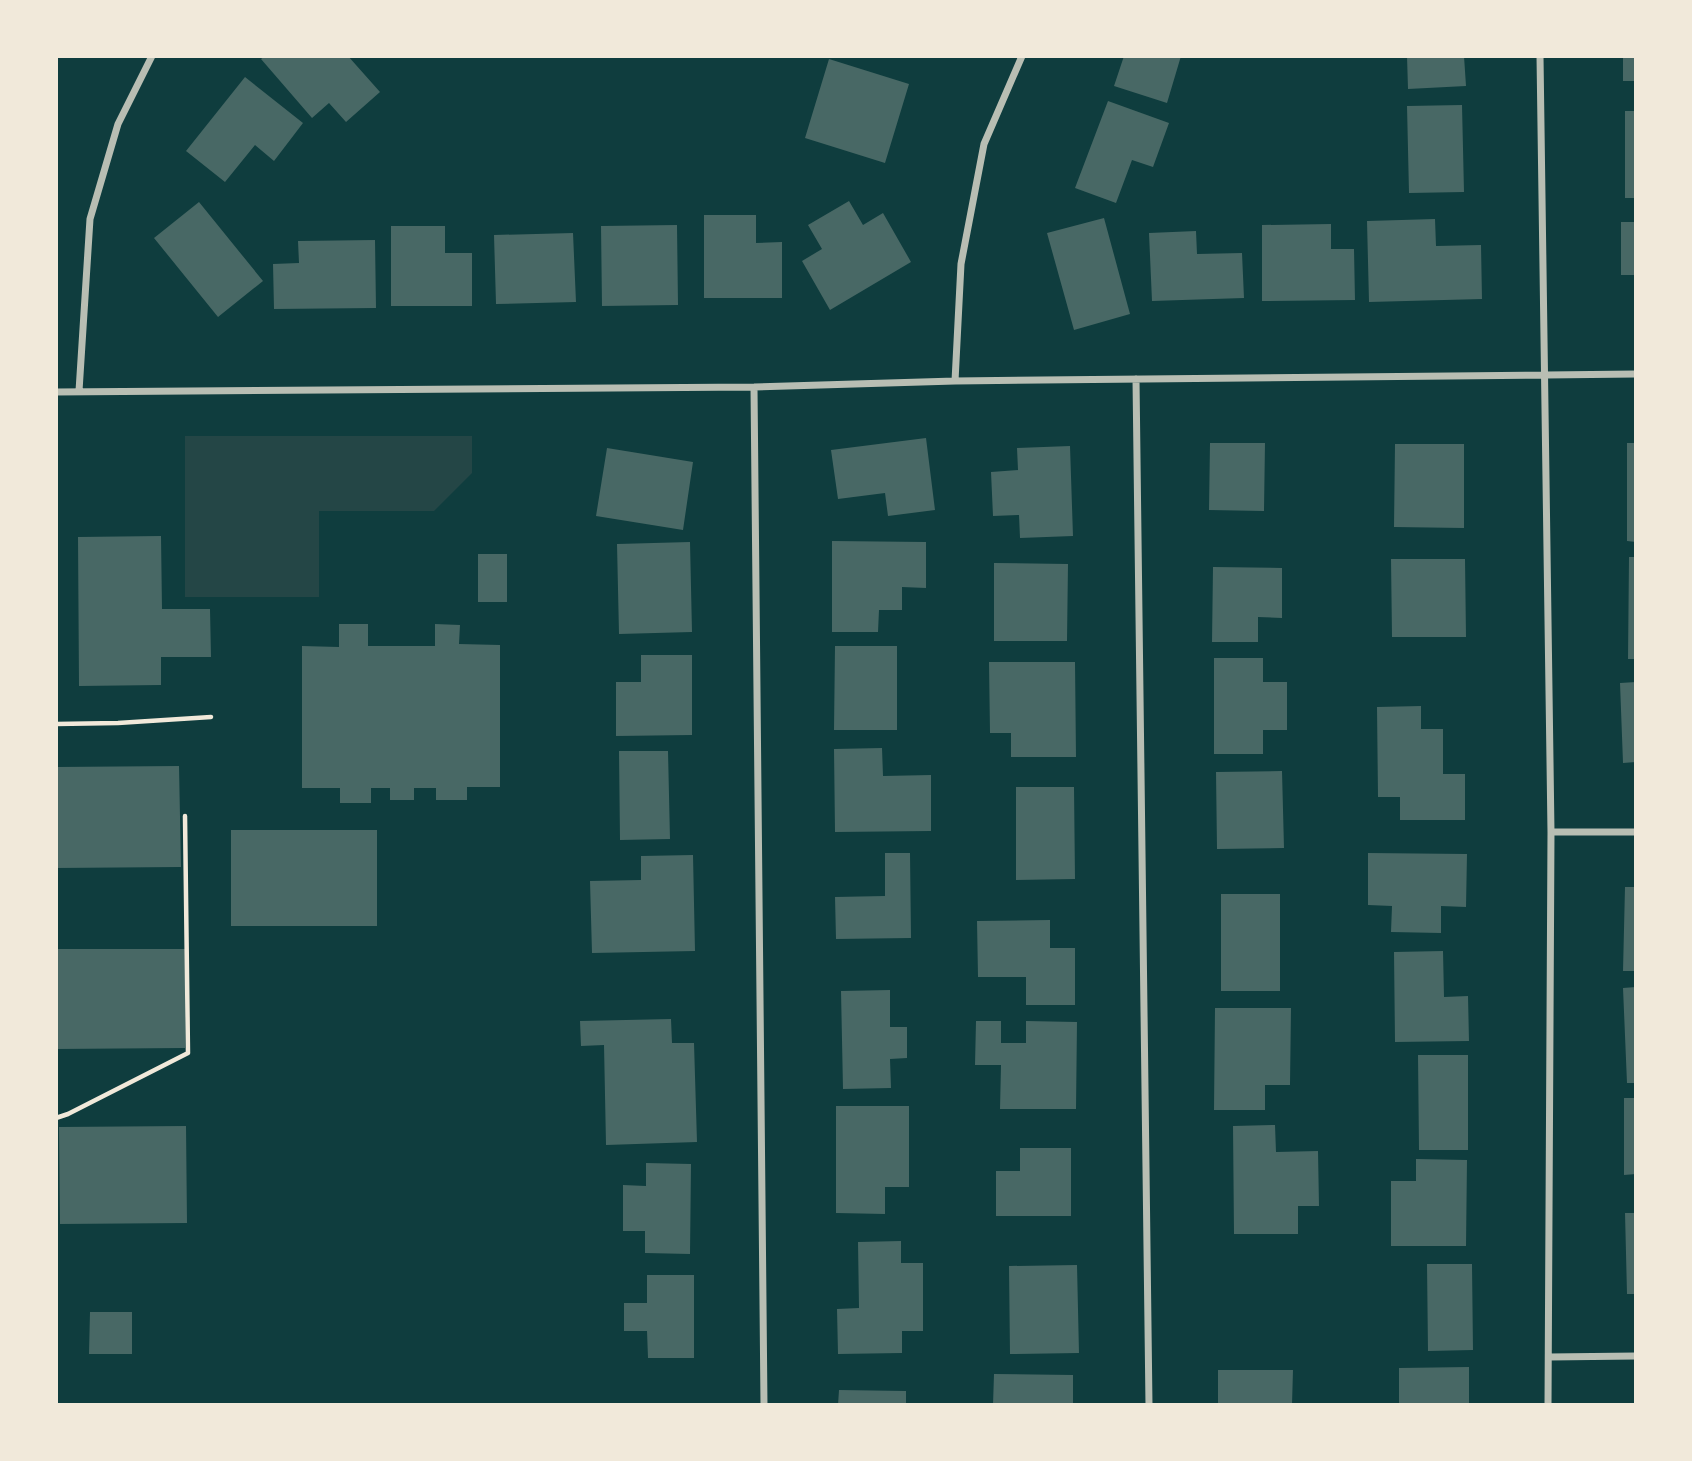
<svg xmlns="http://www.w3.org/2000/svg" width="1692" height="1461" viewBox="0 0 1692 1461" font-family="'Public Sans',sans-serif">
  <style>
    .green { fill: #244646 }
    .building { fill: #486865 }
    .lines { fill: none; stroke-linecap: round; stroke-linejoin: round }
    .path { stroke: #f1e9da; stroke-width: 4.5 }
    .minor { stroke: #b8beb3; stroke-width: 7 }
  </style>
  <rect width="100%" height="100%" fill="#0f3d3e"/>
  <path class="green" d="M185 436H472V473L434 511H319V597H185Z"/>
  <path class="building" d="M265 56H348L380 92 346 122 329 103 312 118 261 59Z
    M1124 56H1181L1167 103 1114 86Z
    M1407 56H1464L1466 86 1408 89Z
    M1623 56H1636V81H1623Z
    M829 59 909 84 885 163 805 138Z
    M245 77 303 123 274 161 255 145 225 182 186 151Z
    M1108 101 1169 123 1153 167 1132 160 1116 203 1075 188Z
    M1462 105 1464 192 1409 193 1407 106Z
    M1625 111H1636V198H1625Z
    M849 201 863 225 883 213 911 262 830 310 802 261 822 249 808 225Z
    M199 202 263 281 218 317 154 238Z
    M704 215H756V243L782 242V298H704Z
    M1104 218 1130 314 1074 330 1047 233Z
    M1435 219 1436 246 1481 245 1482 299 1369 302 1367 221Z
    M1621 222H1636V275H1621Z
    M1331 224V249H1354L1355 300 1262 301V225Z
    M677 225 678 305 602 306 601 226Z
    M391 226H445V253H472V306H391Z
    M1196 231 1197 254 1242 253 1244 298 1152 301 1149 233Z
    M573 233 576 302 496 304 494 235Z
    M375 240 376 308 274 309 273 264 299 263 298 241Z
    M926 438 935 510 888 516 885 493 838 499 831 450Z
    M1210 443H1265L1264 511 1209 510Z
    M1627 443H1636V542L1627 541Z
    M1395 444H1464V528L1394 527Z
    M1070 446 1073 536 1020 538 1019 515 993 516 991 472 1018 470 1017 448Z
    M607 448 693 462 683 530 596 516Z
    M161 536 162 609H210L211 657H161V685L79 686 78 537Z
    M832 541 926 542V588L902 587V610H879L878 632H832Z
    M690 542 692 632 619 634 617 544Z
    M478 554H507V602H478Z
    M1629 557H1636V659H1628Z
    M1391 559H1465L1466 637H1392Z
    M994 563 1068 564 1067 641H994Z
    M1213 567 1282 568V618L1258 617V642H1212Z
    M339 624H368V646H435V624L460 625 459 644 500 645V787H467V800H436V788H414V800H390V788H371V803H340V788H302V646L339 647Z
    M835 646H897V730H834Z
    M641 655H692V735L616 736V682H641Z
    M1214 658H1263V682H1287V730H1263V754H1214Z
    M989 662H1075L1076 757H1011V733H990Z
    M1636 682V762L1623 763 1620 683Z
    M1421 706V729H1443V774H1465V820H1400V797H1378L1377 707Z
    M882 748 883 776 931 775V831L835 832 834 749Z
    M619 751H668L670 839 620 840Z
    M179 766 181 867 56 868V767Z
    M1282 771 1284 848 1217 849 1216 772Z
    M1016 787H1074L1075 879 1016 880Z
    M231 830H377V926H231Z
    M885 853H910L911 938 836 939 835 897 885 896Z
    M1368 853 1467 854 1466 907 1441 906V933L1391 932 1392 906 1368 905Z
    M693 855 695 951 592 953 590 881 641 880V856Z
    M1625 887H1636V971H1623Z
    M1221 894H1280V991H1221Z
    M1050 920V948H1075V1005H1026V977H978L977 921Z
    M56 949H185V1048L56 1049Z
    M1443 951 1444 997 1468 996 1469 1041 1395 1042 1394 952Z
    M1636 987V1083H1627L1623 988Z
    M890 990V1027H907V1058L890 1059 891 1088 843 1089 841 991Z
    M1215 1008H1291L1290 1085H1265V1110H1214Z
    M671 1019 672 1043H694L697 1142 606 1145 604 1045 581 1046 580 1021Z
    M976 1021H1001V1043H1026V1021L1077 1022 1076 1109H1000L1001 1065H975Z
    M1418 1055H1468V1150H1419Z
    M1624 1098H1636V1174L1624 1175Z
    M836 1106H909V1187H885V1214L836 1213Z
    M1275 1125 1276 1152 1318 1151 1319 1206H1298V1234H1234L1233 1126Z
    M186 1126 187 1223 60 1224 59 1127Z
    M1020 1148H1071V1216H996V1171H1020Z
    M1416 1159 1467 1160 1466 1246H1391V1181H1416Z
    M646 1163 691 1164 690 1254 645 1253V1231H623V1185L646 1186Z
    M1625 1213H1636V1294H1627Z
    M901 1241V1263H923V1331H902V1353L838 1354 837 1309 859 1308 858 1242Z
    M1427 1264H1472L1473 1350 1428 1351Z
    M1077 1265 1079 1353 1010 1354 1009 1266Z
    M647 1275H694V1358H648L647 1331H624V1303H647Z
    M90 1312H132V1354H89Z
    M1469 1367V1405H1399V1368Z
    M1218 1370H1293L1292 1405H1218Z
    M994 1374 1073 1375V1405H993Z
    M839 1390 906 1391V1405H838Z"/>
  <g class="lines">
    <path class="path" d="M56 724 118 723 211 717
      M56 1118 68 1114 188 1053 185 816"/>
    <path class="minor" d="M1540 56 1551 832 1548 1405
      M1136 379 1149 1405
      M955 381 961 264 984 144 1022 56
      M754 387 764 1405
      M79 391 90 219 118 124 152 56
      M56 392 754 387 955 381 1636 374
      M1551 832H1636
      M1549 1357 1636 1356"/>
  </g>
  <rect width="1692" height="1461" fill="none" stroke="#f1e9da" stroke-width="116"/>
</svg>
